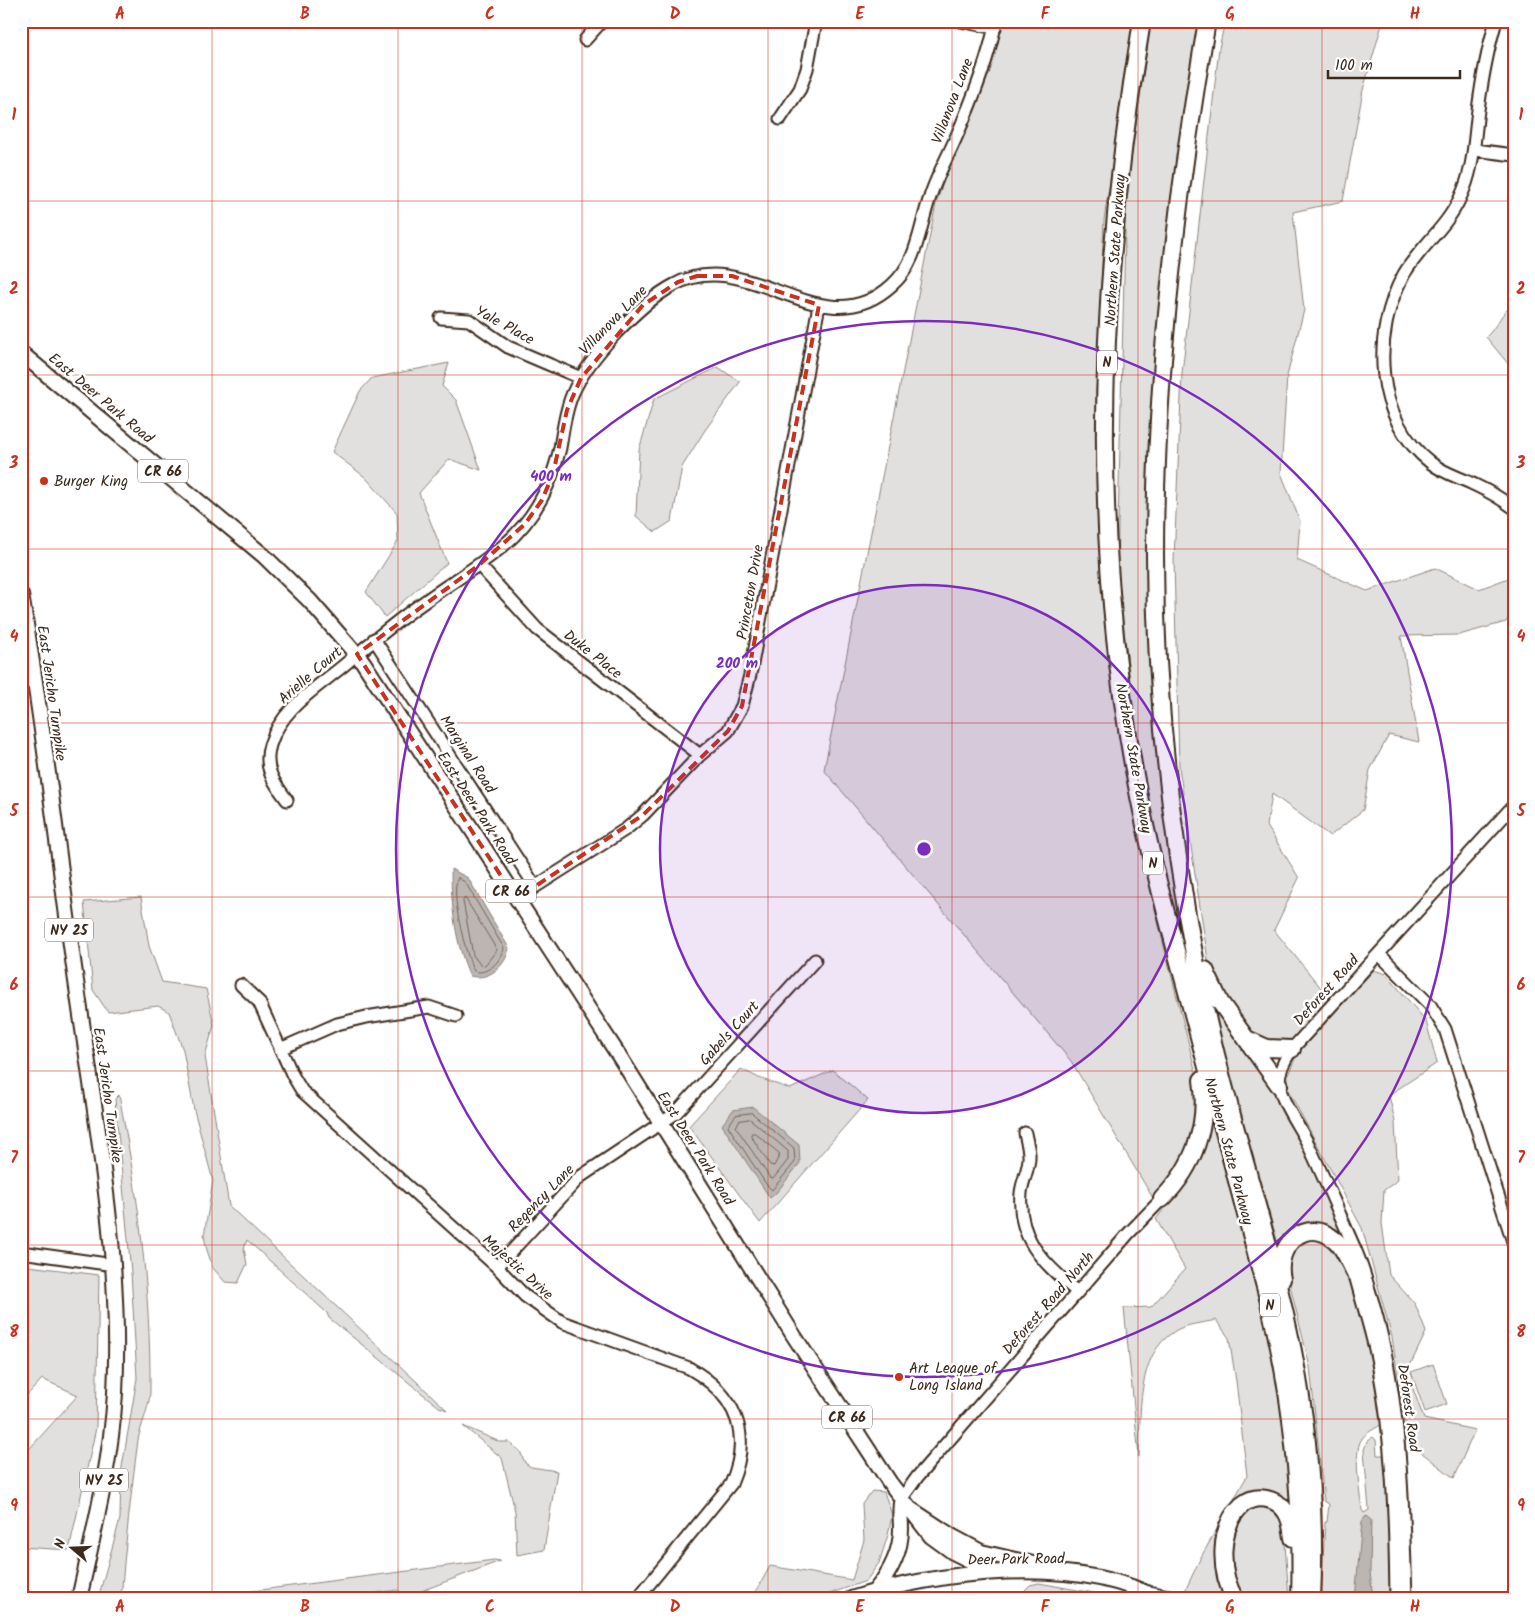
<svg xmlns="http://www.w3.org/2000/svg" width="1535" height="1620" viewBox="0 0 1535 1620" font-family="Kalam,sans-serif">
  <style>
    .green { fill: #e2e0de; stroke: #8e857e }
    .water { fill: #bcb6b3; stroke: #887e77 }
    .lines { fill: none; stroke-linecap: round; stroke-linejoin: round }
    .shore { stroke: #6f625a; stroke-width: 1 }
    .minor-casing { stroke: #3b2a1e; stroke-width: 15 }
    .major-casing { stroke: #3b2a1e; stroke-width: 18 }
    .highway-casing { stroke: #3b2a1e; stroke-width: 20 }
    .minor { stroke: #fff; stroke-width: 11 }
    .major { stroke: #fff; stroke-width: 14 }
    .highway { stroke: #fff; stroke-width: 16 }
    .marked { fill: none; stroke: #c8321e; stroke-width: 4; stroke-dasharray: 10 6; stroke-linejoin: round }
    .grid { fill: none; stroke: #c8321e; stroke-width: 1; stroke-opacity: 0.55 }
    .ring { fill: none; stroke: #7b2cbf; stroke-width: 2.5 }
    .poi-dot { fill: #c8321e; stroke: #fff; stroke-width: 2 }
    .labels { text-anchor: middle; stroke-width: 5; stroke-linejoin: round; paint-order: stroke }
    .shield { fill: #fff; stroke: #766a62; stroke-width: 1 }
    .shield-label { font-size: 14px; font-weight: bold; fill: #3b2a1e }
    .street-label { font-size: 15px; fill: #3b2a1e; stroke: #fff }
    .poi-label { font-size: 15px; fill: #3b2a1e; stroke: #fff; text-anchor: start }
    .centre { fill: #7b2cbf; stroke: #fff; stroke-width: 2.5 }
    .ring-label { font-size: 15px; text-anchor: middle; font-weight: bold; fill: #7b2cbf; stroke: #fff; stroke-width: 5; stroke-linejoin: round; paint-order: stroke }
    .neatline { fill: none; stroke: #c8321e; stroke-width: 2 }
    .grid-label { font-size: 16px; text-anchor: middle; font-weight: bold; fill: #c8321e }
  </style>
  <rect width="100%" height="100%" fill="#fff"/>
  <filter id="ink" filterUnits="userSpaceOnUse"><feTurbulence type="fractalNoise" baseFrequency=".02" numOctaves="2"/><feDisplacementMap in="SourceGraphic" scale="10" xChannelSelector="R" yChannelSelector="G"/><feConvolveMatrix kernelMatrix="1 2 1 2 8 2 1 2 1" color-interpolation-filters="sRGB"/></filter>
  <g filter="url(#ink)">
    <path class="green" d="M997 21H1134L1104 220 1096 393 1102 581 1138 832 1160 930 1202 1097 1197 1137 1181 1166 1153 1198 1071 1061 824 770 936 204Z
      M1151 21H1203L1174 202 1153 622 1190 969 1170 900 1138 751 1117 569 1126 193Z
      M1225 21H1383L1363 90 1343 201 1293 212 1304 310 1287 376 1281 473 1300 521 1297 560 1367 591 1435 568 1479 589 1514 576V608L1506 622 1459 635 1401 636 1419 742 1389 735 1370 770 1363 810 1330 836 1272 794 1267 826 1299 878 1274 930 1330 999 1291 1043 1261 1042 1242 1024 1209 967 1179 767 1174 560 1182 373 1219 48Z
      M1514 304V371L1486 337C1497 327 1501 312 1514 304Z
      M449 363 442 386 456 400 481 470 449 459 419 493 447 563 385 617 366 592 398 541 397 513 365 477 332 452 360 391 372 378Z
      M718 367 740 382 705 430 682 467 672 521 655 532 636 516 639 450 654 399Z
      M141 897 149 946 162 982 206 989 214 1025 205 1056 229 1206 447 1410 439 1407 329 1318 327 1313 247 1240 244 1249 247 1264 238 1283 225 1282 213 1268 207 1250 204 1236 213 1181 194 1110 183 1050 169 1012 158 1006 108 1012 93 990 84 902Z
      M1374 970 1386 974 1426 1021 1437 1063 1389 1095 1395 1122 1398 1180 1384 1190 1382 1223 1389 1275 1415 1304 1426 1332 1407 1372 1424 1419 1475 1430 1454 1478 1408 1442 1392 1337 1362 1228 1288 1090V1075L1297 1054Z
      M1217 1002 1282 1103 1309 1156 1341 1230 1342 1238 1327 1229 1279 1247 1229 1076 1213 1003Z
      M741 1069 759 1078 790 1089 833 1070 868 1100 760 1223 689 1126Z
      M119 1095C138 1193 151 1292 150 1393 149 1408 141 1425 138 1440 131 1493 125 1546 121 1599H98L120 1519 121 1473 137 1378 131 1272 116 1111 115 1099Z
      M1212 1115 1278 1354 1295 1508 1270 1493 1228 1519 1232 1599H1199L1184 1593 1201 1557 1247 1476 1236 1381 1229 1338 1216 1320C1204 1323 1185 1324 1175 1331 1135 1355 1141 1416 1139 1457L1124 1308 1151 1307 1185 1269 1156 1219C1182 1187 1205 1156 1212 1115Z
      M1306 1238H1324L1344 1256 1374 1369 1383 1423C1376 1429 1367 1431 1361 1440 1353 1454 1360 1493 1362 1510L1364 1513 1369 1510 1364 1450 1367 1441 1373 1437 1376 1440 1377 1455H1384L1386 1464 1391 1599H1321L1325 1522H1327L1329 1504 1324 1501 1310 1367 1288 1277 1291 1249Z
      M21 1265 99 1275 96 1428 69 1550 21 1547V1458L78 1395 42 1379 21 1402Z
      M1433 1364 1447 1404 1425 1412 1411 1372Z
      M463 1426 500 1442H509L520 1451 525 1463 531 1467 557 1471 544 1550 517 1555 515 1511 502 1458Z
      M872 1491 884 1492 892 1515 888 1535 879 1563 866 1581 815 1599H745L757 1590 770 1566 852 1580 864 1540 862 1504Z
      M1262 1503 1276 1505 1288 1528 1284 1530 1289 1599H1242C1229 1568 1223 1516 1262 1503Z
      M494 1560 500 1561 408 1596 397 1590 335 1599H190Z
      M1039 1583 1127 1599H1037L1025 1590 1030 1585Z"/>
    <path class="water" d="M451 869 468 878 509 948C506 966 489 981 470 976 455 943 451 905 451 869Z
      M753 1107 799 1145 800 1163 777 1192 770 1198 722 1125 733 1110Z
      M1366 1516 1371 1520 1370 1572 1373 1599H1355L1362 1521Z"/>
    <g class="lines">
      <path class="shore" d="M458 878 465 882 504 948C502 961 486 976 474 971 466 956 449 891 458 878Z
        M465 898 497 950 485 965 481 966 473 955 463 901Z
        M752 1113 794 1148 795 1162 772 1190 766 1184 728 1126 736 1115Z
        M750 1119 788 1151V1160L773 1179 770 1178 736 1127 739 1121Z
        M752 1133H755L780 1154 774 1166 770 1165 751 1136Z"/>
      <g class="minor-casing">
        <path id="minor" d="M960 21 995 28
          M1496 21C1487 51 1482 80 1478 110 1474 141 1474 170 1460 198 1447 227 1420 247 1404 274 1371 334 1374 419 1431 463 1445 474 1459 477 1475 485 1488 491 1502 499 1514 508
          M585 40 602 21
          M780 119 800 89 807 69 816 21
          M1475 150 1514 155
          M441 318 469 320 508 347 581 378
          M479 565 537 629 700 755
          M374 639 535 886
          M21 683 35 680
          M287 800C274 783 263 768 270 745 281 709 315 689 343 666 369 644 395 622 424 602 450 583 478 567 503 546 534 520 551 487 560 448 563 430 565 412 572 395 587 359 640 303 674 285 749 243 821 350 892 285 918 262 919 228 930 197 936 178 946 160 954 142 971 104 988 62 996 21
          M516 899 626 829 643 815 700 755 728 731 742 706 750 675 819 305
          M1379 954 1430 1005 1445 1029 1514 1245
          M241 985 259 1002 293 1076 302 1091 497 1267 525 1296 562 1322 689 1368C735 1394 753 1433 731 1484L637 1599
          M280 1049 337 1024 366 1017 429 1007 456 1016
          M1025 1133C1026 1140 1029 1148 1029 1155 1030 1167 1022 1181 1021 1193 1017 1241 1045 1263 1077 1292
          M21 1252 114 1265
          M497 1267 580 1177 676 1113 815 960
          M1353 1267C1361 1300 1372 1331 1378 1363 1393 1441 1395 1519 1396 1599
          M902 1498 918 1476 1128 1234 1162 1199
          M1406 1599C1403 1500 1401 1402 1374 1306 1368 1287 1363 1267 1355 1249 1339 1213 1324 1177 1307 1142 1298 1124 1282 1104 1279 1084 1278 1071 1285 1059 1292 1049L1514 805"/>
      </g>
      <g class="major-casing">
        <path id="major" d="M21 353 264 556 310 601 363 662 623 1062 794 1336 890 1483 931 1536 953 1552 993 1572
          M21 595C44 725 58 857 77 988 96 1123 122 1257 115 1393 111 1463 94 1531 79 1599
          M912 1510 953 1537 981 1552 1042 1566
          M875 1591C889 1574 901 1552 901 1529 901 1518 899 1508 902 1498
          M1150 1594 1178 1599
          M851 1599C936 1571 1078 1554 1158 1599"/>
      </g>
      <g class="highway-casing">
        <path id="highway" d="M1142 21C1100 267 1089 524 1134 770 1149 854 1172 936 1194 1018 1219 1113 1244 1208 1269 1302 1293 1401 1303 1498 1300 1599
          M1207 21C1176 198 1155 376 1155 556 1155 694 1171 834 1197 970 1222 1099 1267 1223 1293 1351 1309 1433 1316 1516 1312 1599
          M1205 970 1220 1002 1279 1085
          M1247 1039 1267 1048 1292 1049
          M1162 1199C1194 1167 1209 1125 1202 1080
          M1282 1279C1274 1246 1306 1215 1335 1240 1344 1247 1349 1262 1355 1273
          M1235 1599C1219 1572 1218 1527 1242 1505 1256 1493 1277 1498 1286 1512 1291 1519 1292 1530 1293 1538"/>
      </g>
      <use href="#minor" class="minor"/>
      <use href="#major" class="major"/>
      <use href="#highway" class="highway"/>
    </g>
  </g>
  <path class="marked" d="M697 276H732L819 305 742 706 728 731 643 815 516 899 357 654 479 565 525 524 542 500 553 474 567 410 581 378 643 305 678 282Z"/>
  <path class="grid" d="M212 21V1599M398 21V1599M582 21V1599M768 21V1599M952 21V1599M1138 21V1599M1322 21V1599M21 201H1514M21 375H1514M21 549H1514M21 723H1514M21 897H1514M21 1071H1514M21 1245H1514M21 1419H1514"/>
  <circle cx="924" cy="849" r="264" fill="#7b2cbf" fill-opacity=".12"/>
  <g class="ring">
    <circle cx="924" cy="849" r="264"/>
    <circle cx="924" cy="849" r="528"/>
  </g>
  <g class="poi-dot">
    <circle cx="44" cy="481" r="5"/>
    <circle cx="899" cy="1377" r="5"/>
  </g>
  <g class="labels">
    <g class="shield">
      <rect x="1097" y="350.5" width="20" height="23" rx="4"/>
      <rect x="138" y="459.5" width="50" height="23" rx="4"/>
      <rect x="1143" y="851.5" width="20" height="23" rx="4"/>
      <rect x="486" y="879.5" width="50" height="23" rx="4"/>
      <rect x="45" y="918.5" width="48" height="23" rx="4"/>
      <rect x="1260" y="1293.5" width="20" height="23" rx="4"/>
      <rect x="822" y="1405.5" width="50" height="23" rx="4"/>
      <rect x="80" y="1468.5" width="48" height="23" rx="4"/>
    </g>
    <g class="shield-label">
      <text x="1107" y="367">N</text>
      <text x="163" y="476">CR 66</text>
      <text x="1153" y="868">N</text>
      <text x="511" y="896">CR 66</text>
      <text x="69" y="935">NY 25</text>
      <text x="1270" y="1310">N</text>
      <text x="847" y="1422">CR 66</text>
      <text x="104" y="1485">NY 25</text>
    </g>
    <g class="street-label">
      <text transform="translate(952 101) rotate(-69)" y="5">Villanova Lane</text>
      <text transform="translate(1115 250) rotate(-86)" y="5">Northern State Parkway</text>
      <text transform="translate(613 320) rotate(-46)" y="5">Villanova Lane</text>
      <text transform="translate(505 325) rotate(29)" y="5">Yale Place</text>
      <text transform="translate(101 398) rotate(40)" y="5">East Deer Park Road</text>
      <text transform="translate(750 592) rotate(-80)" y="5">Princeton Drive</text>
      <text transform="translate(593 654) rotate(38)" y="5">Duke Place</text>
      <text transform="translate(310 675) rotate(-41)" y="5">Arielle Court</text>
      <text transform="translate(52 693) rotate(82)" y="5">East Jericho Turnpike</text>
      <text transform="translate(468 754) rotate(57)" y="5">Marginal Road</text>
      <text transform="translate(1134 758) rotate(80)" y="5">Northern State Parkway</text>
      <text transform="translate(477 808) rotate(57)" y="5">East Deer Park Road</text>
      <text transform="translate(1326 990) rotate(-48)" y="5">Deforest Road</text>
      <text transform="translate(729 1033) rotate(-48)" y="5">Gabels Court</text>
      <text transform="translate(108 1095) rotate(82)" y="5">East Jericho Turnpike</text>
      <text transform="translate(696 1148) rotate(58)" y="5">East Deer Park Road</text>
      <text transform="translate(1229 1151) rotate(75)" y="5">Northern State Parkway</text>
      <text transform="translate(541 1198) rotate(-46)" y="5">Regency Lane</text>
      <text transform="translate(518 1267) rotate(42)" y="5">Majestic Drive</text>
      <text transform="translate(1048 1303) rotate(-49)" y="5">Deforest Road North</text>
      <text transform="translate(1409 1408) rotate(82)" y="5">Deforest Road</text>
      <text transform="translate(1016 1559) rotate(-1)" y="5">Deer Park Road</text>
    </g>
    <g class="poi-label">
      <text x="54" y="486">Burger King</text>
      <text x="909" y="1373">Art League of<tspan x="909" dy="17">Long Island</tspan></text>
    </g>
  </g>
  <circle cx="924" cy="849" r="8" class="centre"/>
  <g class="ring-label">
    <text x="551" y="481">400 m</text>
    <text x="737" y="668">200 m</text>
  </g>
  <rect width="1535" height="1620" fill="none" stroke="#fff" stroke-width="55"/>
  <g transform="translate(72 1548) rotate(289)" stroke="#ffffff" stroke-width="4" paint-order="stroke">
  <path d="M0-4L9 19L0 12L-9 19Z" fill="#3b2a1e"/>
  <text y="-8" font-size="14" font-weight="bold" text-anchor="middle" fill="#3b2a1e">N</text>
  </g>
  <path d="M1328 70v8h132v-8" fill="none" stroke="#3b2a1e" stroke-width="2.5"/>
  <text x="1335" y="70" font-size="15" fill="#3b2a1e" stroke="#ffffff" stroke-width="4" paint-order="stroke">100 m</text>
  <rect x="28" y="28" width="1480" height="1564" class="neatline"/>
  <g class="grid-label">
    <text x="120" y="19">A</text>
    <text x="305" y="19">B</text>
    <text x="490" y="19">C</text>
    <text x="675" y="19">D</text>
    <text x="860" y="19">E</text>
    <text x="1045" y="19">F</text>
    <text x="1230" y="19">G</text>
    <text x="1415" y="19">H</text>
    <text x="14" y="120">1</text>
    <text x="1521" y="120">1</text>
    <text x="14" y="294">2</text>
    <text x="1521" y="294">2</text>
    <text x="14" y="468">3</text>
    <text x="1521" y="468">3</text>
    <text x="14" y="642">4</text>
    <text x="1521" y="642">4</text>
    <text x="14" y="816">5</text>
    <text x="1521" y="816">5</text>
    <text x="14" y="990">6</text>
    <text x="1521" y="990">6</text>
    <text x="14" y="1163">7</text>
    <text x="1521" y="1163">7</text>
    <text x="14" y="1337">8</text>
    <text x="1521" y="1337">8</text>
    <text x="14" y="1511">9</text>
    <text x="1521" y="1511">9</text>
    <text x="120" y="1612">A</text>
    <text x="305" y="1612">B</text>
    <text x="490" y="1612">C</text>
    <text x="675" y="1612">D</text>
    <text x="860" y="1612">E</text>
    <text x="1045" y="1612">F</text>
    <text x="1230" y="1612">G</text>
    <text x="1415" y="1612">H</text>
  </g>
</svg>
